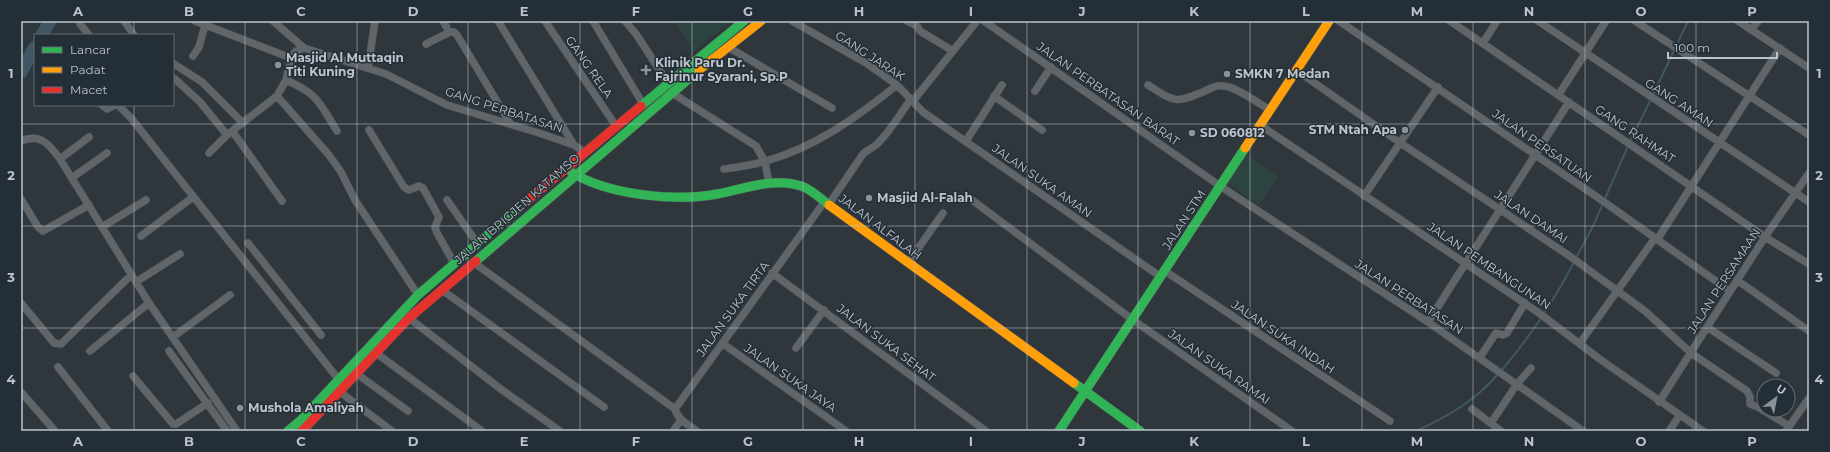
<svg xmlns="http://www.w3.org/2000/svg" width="1830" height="452" viewBox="0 0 1830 452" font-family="Montserrat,sans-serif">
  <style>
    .green { fill: #2d4342 }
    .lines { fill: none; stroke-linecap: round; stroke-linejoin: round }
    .stream { stroke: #3f5665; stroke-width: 2 }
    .river { stroke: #3f5665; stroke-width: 13 }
    .street-casing { stroke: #4e5357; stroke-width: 8 }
    .fast-casing { stroke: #4e5357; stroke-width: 10 }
    .slow-casing { stroke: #4e5357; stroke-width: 10 }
    .jam-casing { stroke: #4e5357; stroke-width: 10 }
    .street { stroke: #60656a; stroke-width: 7 }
    .fast { stroke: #30b455; stroke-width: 9 }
    .slow { stroke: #ff9f0a; stroke-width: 9 }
    .jam { stroke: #e5322d; stroke-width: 9 }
    .grid { fill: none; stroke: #bbc4cc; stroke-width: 1; stroke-opacity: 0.55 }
    .poi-dot { fill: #8a939a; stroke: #232e37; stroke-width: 1.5 }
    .labels { text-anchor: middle; stroke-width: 3; stroke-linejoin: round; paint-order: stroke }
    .street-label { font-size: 12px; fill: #bbc4cc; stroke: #232e37 }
    .poi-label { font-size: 12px; font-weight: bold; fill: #bbc4cc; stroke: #232e37; text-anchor: start }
    .neatline { fill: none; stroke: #bbc4cc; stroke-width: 1.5 }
    .grid-label { font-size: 13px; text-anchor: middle; font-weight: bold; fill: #bbc4cc }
  </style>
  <rect width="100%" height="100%" fill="#30373c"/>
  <path class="green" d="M675 21H731L693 52Z
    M1245 153 1278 176 1259 205 1226 182Z"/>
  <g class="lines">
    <path class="stream" d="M1653 95 1688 21
      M1630 142 1651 99
      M1576 258 1594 224 1628 146
      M1501 371C1530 337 1554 301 1574 262
      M1416 431C1447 417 1475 401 1498 374"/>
    <path class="river" d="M42 35 50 21
      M21 72 35 47"/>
    <g class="street-casing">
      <path id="street" d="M124 21 134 35
        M195 21 291 58 296 51 304 48 386 74 447 105 539 133 574 145 584 152
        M273 21 304 48
        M443 21 447 28
        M498 21 574 145
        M545 21 616 126
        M593 21 643 104
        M625 21 636 34 668 83
        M792 21 866 63 897 85 923 112 1161 277
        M907 21 917 26 920 31 953 51
        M984 21 1220 186 1428 322 1583 431
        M1339 21 1597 197 1730 291
        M1450 21 1765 237 1809 264
        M1538 21 1809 202
        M1635 21 1809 135
        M1738 21 1809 68
        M80 24 89 35
        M1751 30 1758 21
        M1483 43 1497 21
        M426 44 450 32H454L457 35 510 123
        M728 47 832 108
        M193 56 199 47 205 25
        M174 64 202 82 243 123
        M368 68 375 21
        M1296 70 1399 142 1571 257 1645 311 1691 353 1747 391 1750 397V404L1758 407 1789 426
        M175 79 200 102 227 135
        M286 80C318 94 319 102 337 131
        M1148 85C1175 102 1175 104 1205 91 1211 88 1216 85 1223 86 1235 86 1258 103 1270 110
        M1035 91 1051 67
        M672 93 756 146 765 162 769 183
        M1559 94 1606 21
        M277 96 329 155 341 172 355 200 418 295
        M994 96 1042 130
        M913 101 977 21
        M102 105 107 109 115 105
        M118 105 131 118 339 380
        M1260 125 1539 313 1601 360 1703 431
        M369 130 404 187 409 190 419 186 423 188 439 217 435 227 437 233 454 263
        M233 132 282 201
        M21 141C40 133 49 144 60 159L149 303 237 431
        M966 141 1002 85
        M209 153 227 135 277 96 286 80 291 58
        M60 159 89 137
        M724 169C738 167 753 165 766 161 816 147 857 117 897 85
        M73 177 107 153
        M1364 196 1438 87
        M21 199 38 227 43 231 89 205
        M447 200 477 243
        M972 200 1133 320 1292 431
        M829 204 863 154C867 150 871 149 876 145 890 132 900 114 911 99
        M102 227 146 200
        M141 236 193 197
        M1657 240 1780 48
        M248 243 321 335
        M473 262 675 409
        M908 263 943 213
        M1165 271 1390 421
        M772 273 986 431
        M1737 280 1809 331
        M136 282 180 254
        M442 290 604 407
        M21 303 54 343 61 344 131 275
        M409 318 502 390 560 431
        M1428 322 1569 102
        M1707 327 1776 373
        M173 337 230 295
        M722 343 846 431
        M1580 343 1655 238
        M796 348 824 310
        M90 351 149 303
        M169 351 227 431
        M376 353 482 431
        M1480 357 1496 333 1503 335 1507 333 1525 303
        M58 367 108 431
        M357 374 408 411
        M133 376 173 424H176L208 403
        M21 392 55 431
        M340 392 392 431
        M1659 402 1765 237 1809 173
        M675 409 825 201
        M675 409C677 419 689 425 697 431
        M1472 409 1501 431
        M1491 423 1517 384 1531 368
        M673 431 681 420
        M1669 431 1680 415
        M1786 431 1809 398"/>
    </g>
    <g class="fast-casing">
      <path id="fast" d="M641 106 744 21
        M571 172C608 195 674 202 717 194 744 189 773 177 801 186 811 189 821 199 829 205
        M476 261 699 70
        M1074 383 1140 431
        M288 431 301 420 418 295 528 200
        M1059 431 1245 148"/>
    </g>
    <g class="slow-casing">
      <path id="slow" d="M699 70 761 21
        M1245 148 1329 21
        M829 205 1074 383"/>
    </g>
    <g class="jam-casing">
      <path id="jam" d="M528 200 641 106
        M302 431 409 318 476 261"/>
    </g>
    <use href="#street" class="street"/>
    <use href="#fast" class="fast"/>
    <use href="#slow" class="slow"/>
    <use href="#jam" class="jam"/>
  </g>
  <path class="grid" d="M134 21V35M245 21V431M357 21V431M468 21V431M580 21V431M692 21V431M803 21V431M915 21V431M1027 21V431M1138 21V431M1250 21V431M1362 21V431M1473 21V431M1585 21V431M1696 21V431M134 105V431M21 124H1809M21 226H1809M21 328H1809"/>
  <g class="poi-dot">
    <circle cx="278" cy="65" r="4"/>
    <path d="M644 64h4v4h4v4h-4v4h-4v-4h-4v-4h4z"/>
    <circle cx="1227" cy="74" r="4"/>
    <circle cx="1405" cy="130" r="4"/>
    <circle cx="1192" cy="133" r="4"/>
    <circle cx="869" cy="198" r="4"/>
    <circle cx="240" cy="408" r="4"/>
  </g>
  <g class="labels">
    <g class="street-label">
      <text transform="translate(870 56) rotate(33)" y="4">GANG JARAK</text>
      <text transform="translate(589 67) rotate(55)" y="4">GANG RELA</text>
      <text transform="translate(1108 94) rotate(35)" y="4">JALAN PERBATASAN BARAT</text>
      <text transform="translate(1679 103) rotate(33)" y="4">GANG AMAN</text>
      <text transform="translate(504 110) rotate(18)" y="4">GANG PERBATASAN</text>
      <text transform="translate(1635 134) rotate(34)" y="4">GANG RAHMAT</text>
      <text transform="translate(1542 146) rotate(35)" y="4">JALAN PERSATUAN</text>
      <text transform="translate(1042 181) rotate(35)" y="4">JALAN SUKA AMAN</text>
      <text transform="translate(517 209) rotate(-41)" y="4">JALAN BRIGJEN KATAMSO</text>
      <text transform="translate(1531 217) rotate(34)" y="4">JALAN DAMAI</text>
      <text transform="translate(1184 220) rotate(-57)" y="4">JALAN STM</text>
      <text transform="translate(880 227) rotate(37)" y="4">JALAN ALFALAH</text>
      <text transform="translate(1489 266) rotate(34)" y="4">JALAN PEMBANGUNAN</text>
      <text transform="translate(1724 281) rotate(-57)" y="4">JALAN PERSAMAAN</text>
      <text transform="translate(1409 297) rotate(33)" y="4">JALAN PERBATASAN</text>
      <text transform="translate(733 309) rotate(-54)" y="4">JALAN SUKA TIRTA</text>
      <text transform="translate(1283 337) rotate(34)" y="4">JALAN SUKA INDAH</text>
      <text transform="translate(886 343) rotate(37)" y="4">JALAN SUKA SEHAT</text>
      <text transform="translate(1219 367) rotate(35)" y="4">JALAN SUKA RAMAI</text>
      <text transform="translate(790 378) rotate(35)" y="4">JALAN SUKA JAYA</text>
    </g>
    <g class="poi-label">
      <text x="286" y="62">Masjid Al Muttaqin<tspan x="286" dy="14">Titi Kuning</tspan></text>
      <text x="655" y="67">Klinik Paru Dr.<tspan x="655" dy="14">Fajrinur Syarani, Sp.P</tspan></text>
      <text x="1235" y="78">SMKN 7 Medan</text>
      <text x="1397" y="134" text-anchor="end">STM Ntah Apa</text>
      <text x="1200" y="137">SD 060812</text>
      <text x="877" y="202">Masjid Al-Falah</text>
      <text x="248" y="412">Mushola Amaliyah</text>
    </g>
  </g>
  <rect width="1830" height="452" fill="none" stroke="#232e37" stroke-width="44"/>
  <rect x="34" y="34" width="140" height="72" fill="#232e37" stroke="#606a73"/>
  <rect x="42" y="47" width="20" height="6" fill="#30b455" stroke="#606a73"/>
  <text x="70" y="54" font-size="12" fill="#bbc4cc">Lancar</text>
  <rect x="42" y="67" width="20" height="6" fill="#ff9f0a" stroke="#606a73"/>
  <text x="70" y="74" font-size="12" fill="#bbc4cc">Padat</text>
  <rect x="42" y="87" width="20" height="6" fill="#e5322d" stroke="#606a73"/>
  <text x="70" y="94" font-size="12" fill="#bbc4cc">Macet</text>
  <g transform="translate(1776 398) rotate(32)"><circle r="19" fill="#232e37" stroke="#606a73"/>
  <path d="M0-3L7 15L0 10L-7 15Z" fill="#8a939a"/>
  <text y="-6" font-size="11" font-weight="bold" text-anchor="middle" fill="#bbc4cc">U</text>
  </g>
  <path d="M1668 52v6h109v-6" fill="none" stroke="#bbc4cc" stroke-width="2"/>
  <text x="1674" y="52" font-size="12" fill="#bbc4cc" stroke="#232e37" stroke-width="3" paint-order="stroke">100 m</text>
  <rect x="22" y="22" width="1786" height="408" class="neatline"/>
  <g class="grid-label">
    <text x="78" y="16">A</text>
    <text x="189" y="16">B</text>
    <text x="301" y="16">C</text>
    <text x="413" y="16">D</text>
    <text x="524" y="16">E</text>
    <text x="636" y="16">F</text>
    <text x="748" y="16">G</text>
    <text x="859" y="16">H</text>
    <text x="971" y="16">I</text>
    <text x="1082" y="16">J</text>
    <text x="1194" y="16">K</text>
    <text x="1306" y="16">L</text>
    <text x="1417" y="16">M</text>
    <text x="1529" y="16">N</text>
    <text x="1641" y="16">O</text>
    <text x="1752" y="16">P</text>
    <text x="11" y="78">1</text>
    <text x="1819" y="78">1</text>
    <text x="11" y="180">2</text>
    <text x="1819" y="180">2</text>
    <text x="11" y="282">3</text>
    <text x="1819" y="282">3</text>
    <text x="11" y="384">4</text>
    <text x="1819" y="384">4</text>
    <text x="78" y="446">A</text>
    <text x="189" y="446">B</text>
    <text x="301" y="446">C</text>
    <text x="413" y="446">D</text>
    <text x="524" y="446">E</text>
    <text x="636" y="446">F</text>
    <text x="748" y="446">G</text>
    <text x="859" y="446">H</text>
    <text x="971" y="446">I</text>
    <text x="1082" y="446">J</text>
    <text x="1194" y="446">K</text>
    <text x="1306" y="446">L</text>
    <text x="1417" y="446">M</text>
    <text x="1529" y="446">N</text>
    <text x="1641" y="446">O</text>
    <text x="1752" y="446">P</text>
  </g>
</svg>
